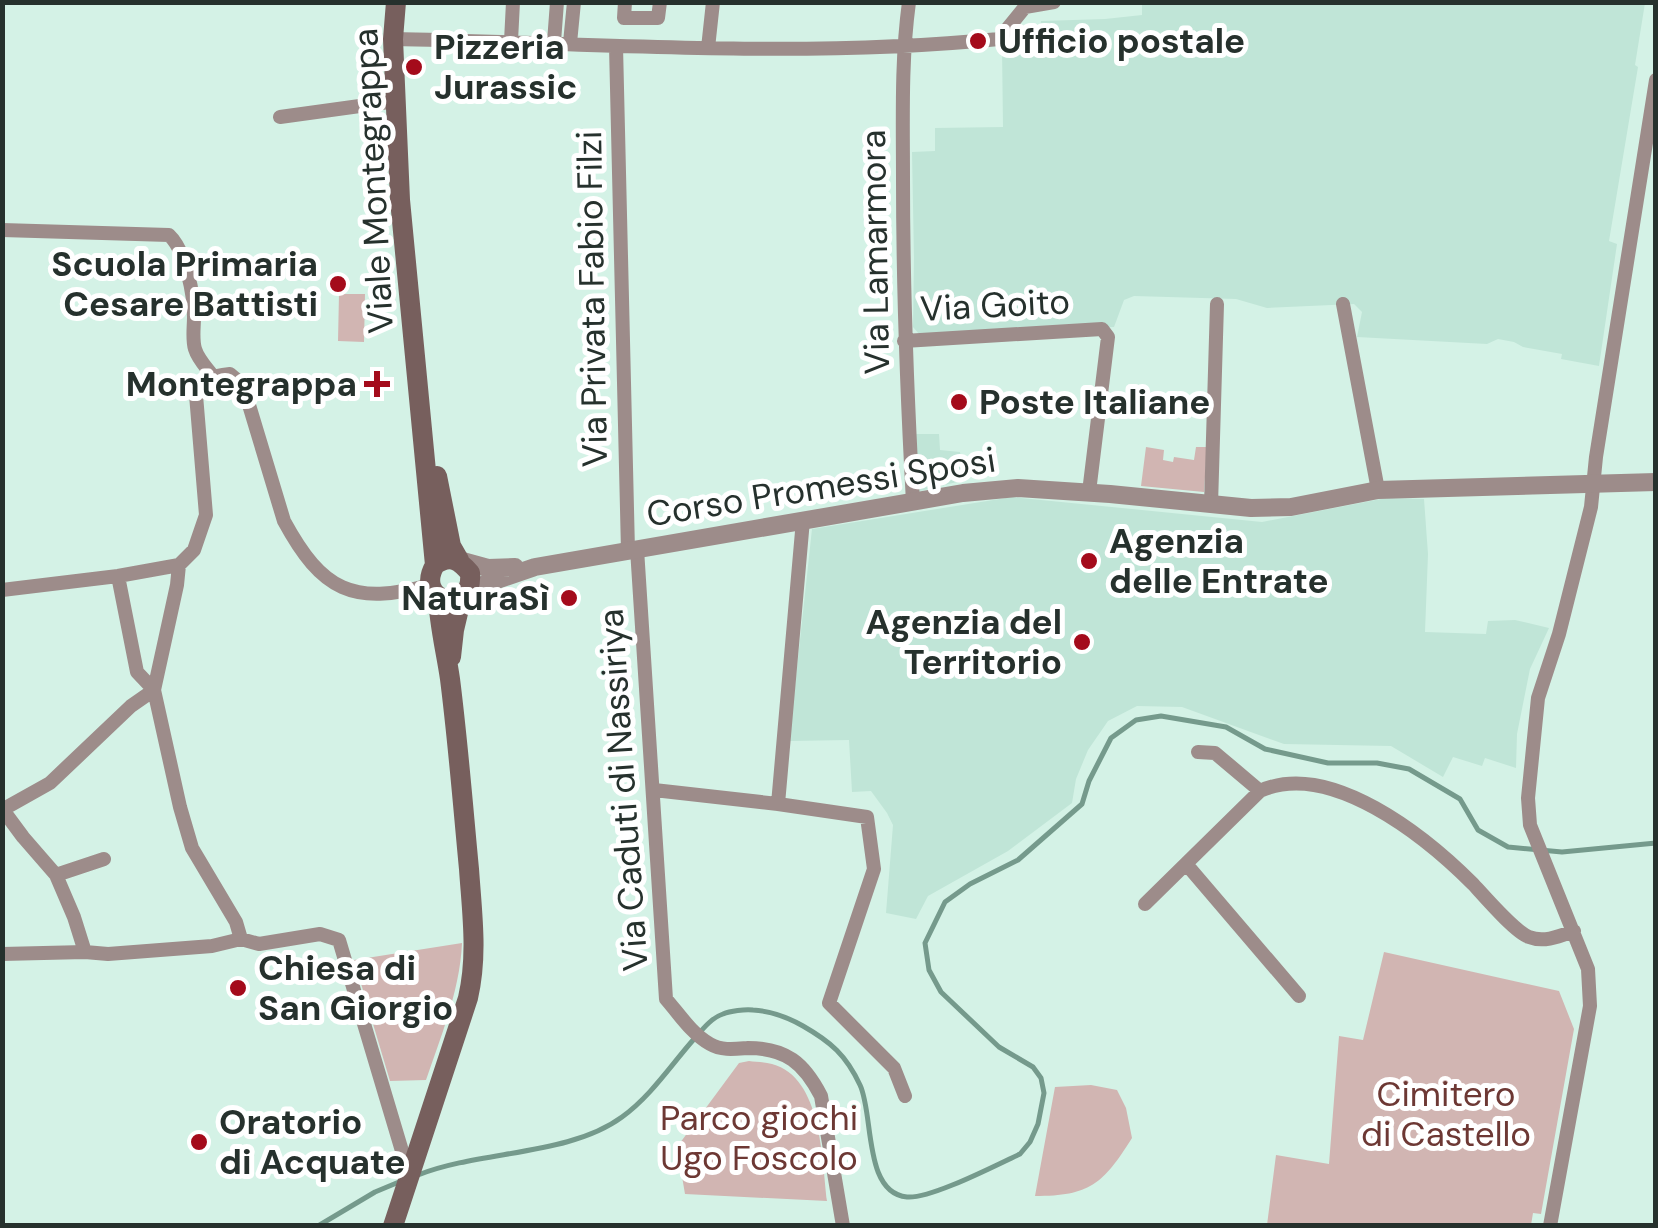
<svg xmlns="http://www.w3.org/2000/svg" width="1658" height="1228" viewBox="0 0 1658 1228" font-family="'DM Sans',sans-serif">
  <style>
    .built { fill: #c0e5d7 }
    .green { fill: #d1b5b2 }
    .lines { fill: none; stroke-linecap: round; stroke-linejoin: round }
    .stream { stroke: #759a8c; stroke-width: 5 }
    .minor { stroke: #9d8c8a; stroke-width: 14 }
    .tertiary { stroke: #9d8c8a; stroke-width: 18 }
    .secondary { stroke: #775f5d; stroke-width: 20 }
    .poi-dot { fill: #a40b1b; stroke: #fff; stroke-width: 4 }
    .labels { text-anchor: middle; stroke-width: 10; stroke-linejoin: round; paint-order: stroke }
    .poi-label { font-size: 35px; font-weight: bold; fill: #26312d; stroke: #fff; text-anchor: start }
    .street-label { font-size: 35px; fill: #26312d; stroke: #fff }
    .park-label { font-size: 35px; fill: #6d3834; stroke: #fff }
  </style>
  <rect width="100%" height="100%" fill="#d4f2e6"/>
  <path class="built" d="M1142 2 1645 3 1635 65 1638 67 1609 241 1617 244 1599 366 1561 359 1562 354 1523 347 1514 342 1498 339 1487 344 1357 337 1362 312 1354 304 1267 308 1236 299 1134 296 1124 300 1114 327 920 335 913 327 914 258 912 152 935 151V128L1003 127 1002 47 1039 37 1041 21 1105 19 1142 15Z
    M914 434H939L940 450 960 452 965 480 916 492Z
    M1012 497 1262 522 1386 498 1424 499 1428 554 1425 632 1486 634 1488 621 1515 620 1549 628 1530 669 1517 734 1516 768 1485 758 1482 766 1453 757 1443 777 1391 746 1284 744 1182 707 1137 706 1108 721 1088 750 1076 779 1072 803 1008 851 928 896 916 919 886 913 893 825 887 813 871 791 852 792 849 740 789 741 812 529Z"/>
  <path class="green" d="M339 294H365L364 342 338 341Z
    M1146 447 1164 450 1163 460 1173 462 1174 457 1194 460 1196 447H1207L1204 492 1141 486Z
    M462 943C460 990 441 1036 426 1080L390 1081 354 960Z
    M1384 952 1559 991 1574 1029 1541 1214 1533 1213 1531 1225H1267L1276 1155 1329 1164 1339 1036 1363 1040Z
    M749 1061C756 1062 765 1062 772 1064 822 1077 822 1160 827 1201L685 1194 677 1147 739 1063Z
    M1091 1085 1117 1090 1126 1108 1132 1138C1103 1184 1090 1196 1035 1196L1055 1087Z"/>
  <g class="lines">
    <path class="stream" d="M418 1175C481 1150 569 1156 622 1117 651 1096 671 1065 694 1039 702 1030 711 1018 723 1014 730 1011 745 1009 753 1010 770 1011 789 1018 803 1026 831 1042 846 1055 860 1085 874 1114 863 1193 907 1197 931 1199 996 1165 1020 1154L1030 1142 1038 1124 1044 1093 1041 1078 1033 1067 999 1047 941 992 929 970 925 943 945 902 970 884 1018 860 1082 804 1089 781 1111 738 1136 720 1161 716 1226 727 1265 749 1328 763H1377L1409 769 1460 799 1478 830 1508 847 1562 852 1656 843
      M318 1226 375 1192 399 1182"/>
    <path class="minor" d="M625 2 624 18H658L660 2
      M909 2C901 61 903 120 903 179 903 287 907 394 913 502
      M393 39C595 43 798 59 999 39L1025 7 1054 2
      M511 41 513 2
      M554 42 557 2
      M570 43 574 2
      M616 46 628 551
      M708 48 713 2
      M280 117 396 101
      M2 230 169 235C186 251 194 295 194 317 194 328 192 339 195 349 198 359 206 367 212 375
      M1343 304 1378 490
      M904 341 1102 329 1108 337 1089 492
      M1211 505 1217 304
      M637 549 666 999C679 1014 692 1034 710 1044 722 1051 735 1049 748 1048 786 1048 804 1063 821 1096L843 1226
      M179 565 194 550 206 515 196 395C204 378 212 376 230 374L243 385 284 521C322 591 353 606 430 585
      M179 565 177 585 154 690 180 807 192 848 236 922 241 939
      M118 576 137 672 154 690
      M2 590 118 576 179 565
      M1198 752 1215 753 1260 791
      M654 790 778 804 803 520
      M778 804 867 817 874 869 829 1003 894 1068 905 1096
      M2 810 50 783 131 706 154 690
      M3 810 23 837 56 875 74 917 85 952
      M1187 865 1299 996
      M56 875 104 859
      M1145 904 1260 791C1330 759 1426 837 1473 884 1485 897 1515 932 1529 937 1544 943 1560 936 1574 931
      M2 954 85 952 108 954 212 946 241 939 259 944 320 934 339 940 402 1151 415 1163
      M1550 1226 1590 1006 1588 969 1530 825 1528 798 1538 698 1559 634 1591 507 1596 457 1656 80"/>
    <path class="tertiary" d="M459 560 488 568 515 567
      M468 590 535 567 963 493 1018 488 1110 494 1251 508 1291 507 1378 490 1656 482"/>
    <path class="secondary" d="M396 2 393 39 400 200 435 565C413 602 474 616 470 573 459 560 450 554 435 565
      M437 476 451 546 459 560
      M451 657 454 630 462 596
      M393 1226 468 998C478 955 472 913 469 869 463 806 458 742 450 679 446 651 439 625 438 596"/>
  </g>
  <g class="poi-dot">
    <circle cx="978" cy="41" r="10"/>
    <circle cx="414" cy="67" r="10"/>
    <circle cx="338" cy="284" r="10"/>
    <path d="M372 369h10v10h10v10h-10v10h-10v-10h-10v-10h10z"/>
    <circle cx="959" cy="402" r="10"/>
    <circle cx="1089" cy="561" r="10"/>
    <circle cx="569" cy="598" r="10"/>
    <circle cx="1082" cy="642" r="10"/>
    <circle cx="238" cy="988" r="10"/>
    <circle cx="199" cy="1142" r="10"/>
  </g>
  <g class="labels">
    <g class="poi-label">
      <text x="998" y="53">Ufficio postale</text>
      <text x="434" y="59">Pizzeria<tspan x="434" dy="40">Jurassic</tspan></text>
      <text x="318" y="276" text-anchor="end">Scuola Primaria<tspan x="318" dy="40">Cesare Battisti</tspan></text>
      <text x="357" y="396" text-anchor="end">Montegrappa</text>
      <text x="979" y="414">Poste Italiane</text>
      <text x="1109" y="553">Agenzia<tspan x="1109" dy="40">delle Entrate</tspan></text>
      <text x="549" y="610" text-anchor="end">NaturaSì</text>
      <text x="1062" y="634" text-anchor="end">Agenzia del<tspan x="1062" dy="40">Territorio</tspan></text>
      <text x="258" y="980">Chiesa di<tspan x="258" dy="40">San Giorgio</tspan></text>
      <text x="219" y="1134">Oratorio<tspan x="219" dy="40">di Acquate</tspan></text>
    </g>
    <g class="street-label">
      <text transform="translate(373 181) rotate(-93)" y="12">Viale Montegrappa</text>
      <text transform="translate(875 252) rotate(-91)" y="12">Via Lamarmora</text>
      <text transform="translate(592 299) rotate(-91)" y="12">Via Privata Fabio Filzi</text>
      <text transform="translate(995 305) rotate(-3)" y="12">Via Goito</text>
      <text transform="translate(821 487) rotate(-9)" y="12">Corso Promessi Sposi</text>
      <text transform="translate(623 790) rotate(-94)" y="12">Via Caduti di Nassiriya</text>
    </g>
    <g class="park-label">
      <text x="1446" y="1106">Cimitero<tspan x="1446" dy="40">di Castello</tspan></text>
      <text x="759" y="1130">Parco giochi<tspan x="759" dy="40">Ugo Foscolo</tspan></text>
    </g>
  </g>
  <rect width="1658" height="1228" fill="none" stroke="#26312d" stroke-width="10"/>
</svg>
